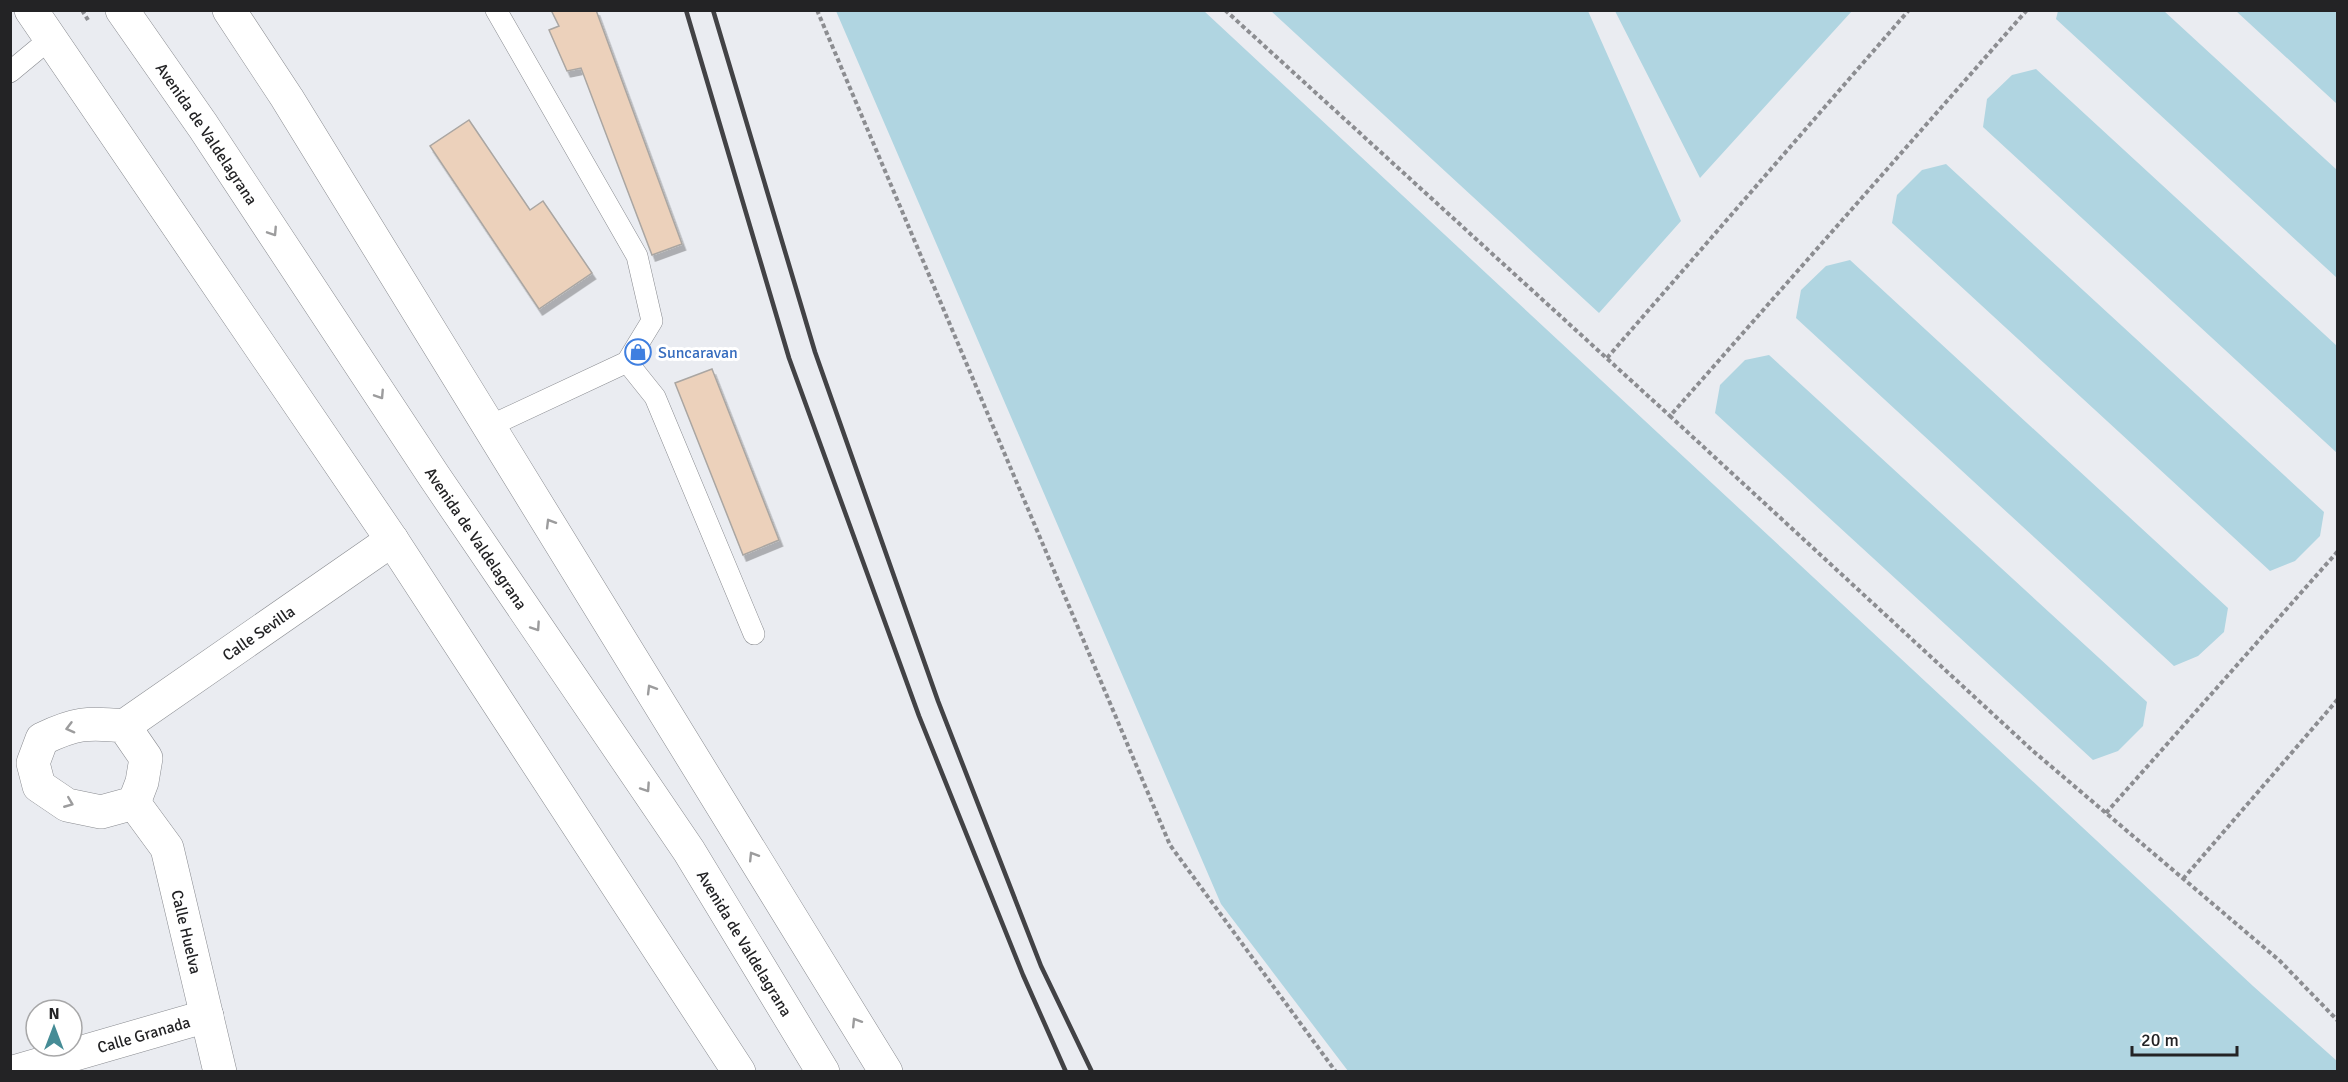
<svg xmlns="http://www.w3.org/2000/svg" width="2348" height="1082" viewBox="0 0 2348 1082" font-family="Signika,sans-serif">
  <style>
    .water { fill: #b0d5e1 }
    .building { fill: #ecd1bb; stroke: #aaa6a2; stroke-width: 1.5; filter: url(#shadow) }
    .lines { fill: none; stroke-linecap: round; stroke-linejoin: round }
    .lane-casing { stroke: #898b90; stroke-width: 22 }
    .street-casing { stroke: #898b90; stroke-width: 34 }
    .secondary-casing { stroke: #898b90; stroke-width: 34 }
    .path { stroke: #8c8d91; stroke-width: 4; stroke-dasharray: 4.5 3; stroke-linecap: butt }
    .lane { stroke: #fff; stroke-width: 21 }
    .street { stroke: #fff; stroke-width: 33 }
    .secondary { stroke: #fff; stroke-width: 33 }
    .rail { stroke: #424245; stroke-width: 4.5 }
    .oneway { stroke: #9c9c9d }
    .labels { text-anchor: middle; stroke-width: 6; stroke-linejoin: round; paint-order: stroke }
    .street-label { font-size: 16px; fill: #232325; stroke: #fff }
    .shop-label { font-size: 16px; fill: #366cbe; stroke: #fff; text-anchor: start }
  </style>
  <defs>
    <filter id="shadow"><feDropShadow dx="3.5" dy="6" stdDeviation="0" flood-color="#0004"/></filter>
  </defs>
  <rect width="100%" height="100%" fill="#eaecf1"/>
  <path class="water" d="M836 11H1204L2253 986 2337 1061V1071H1348L1221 904Z
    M1271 11H1588L1681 221 1599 313Z
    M1615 11H1852L1700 178Z
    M2058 11H2164L2337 170V278L2056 19Z
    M2236 11H2337V104Z
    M2036 69 2337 346V453L1983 127 1987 99 2012 75Z
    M1946 164 2324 512 2320 536 2295 561 2270 571 1892 223 1897 195 1922 170Z
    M1850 260 2228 608 2224 632 2198 656 2174 666 1796 318 1801 290 1826 266Z
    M1769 355 2147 702 2143 726 2118 751 2093 760 1715 413 1720 385 1745 360Z"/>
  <path class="building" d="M551 10H596L682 244 652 255 581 68 567 71 549 30 559 26Z
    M469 120 530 210 543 201 592 273 539 309 430 146Z
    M712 369 779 540 743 555 675 383Z"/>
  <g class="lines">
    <g class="lane-casing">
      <path id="lane" d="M10 72 51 38
        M627 362 655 397 754 634
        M490 426 627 362 652 321 637 256 496 10"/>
    </g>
    <g class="street-casing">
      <g id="street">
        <path d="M31 10 392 540 739 1072"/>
        <path id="s1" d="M124 726 146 758 142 782 134 803 101 812 67 805 39 786 33 763 42 739C75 723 88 722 124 726L392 540"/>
        <path id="s2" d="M134 803 167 848 220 1072"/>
        <path id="s3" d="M13 1072 207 1016"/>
      </g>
    </g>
    <g class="secondary-casing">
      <g id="secondary">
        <path id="s4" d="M122 10 203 126 434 476 689 851 823 1072"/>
        <path d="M229 10 287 98 886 1072"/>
      </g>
    </g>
    <path class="path" d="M82 10 88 20
      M817 10 1170 845 1336 1072
      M1225 10 1670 416
      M2027 10 1670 416 2033 751 2280 961 2338 1021
      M1607 358 1909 10
      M2106 813 2338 551
      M2183 879 2338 699"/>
    <use href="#lane" class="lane"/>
    <use href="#street" class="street"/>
    <use href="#secondary" class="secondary"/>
    <path class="rail" d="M686 10 789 358 919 716 1023 975 1066 1072
      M713 10 815 352 938 701 1041 966 1092 1072"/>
  </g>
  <defs><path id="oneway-chevron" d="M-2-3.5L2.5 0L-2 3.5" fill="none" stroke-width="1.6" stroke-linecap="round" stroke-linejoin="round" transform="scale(1.5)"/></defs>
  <g class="oneway">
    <use href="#oneway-chevron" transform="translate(273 232) rotate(57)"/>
    <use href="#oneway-chevron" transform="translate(380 395) rotate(57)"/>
    <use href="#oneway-chevron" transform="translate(550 523) rotate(-121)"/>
    <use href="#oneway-chevron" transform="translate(536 627) rotate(56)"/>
    <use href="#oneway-chevron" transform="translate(651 689) rotate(-121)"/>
    <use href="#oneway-chevron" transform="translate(70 728) rotate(165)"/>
    <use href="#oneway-chevron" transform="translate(646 788) rotate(56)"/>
    <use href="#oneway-chevron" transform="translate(69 803) rotate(22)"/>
    <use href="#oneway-chevron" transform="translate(753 856) rotate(-122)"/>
    <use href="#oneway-chevron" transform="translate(856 1022) rotate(-122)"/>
  </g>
  <defs>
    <g id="shop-ring" transform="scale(1.35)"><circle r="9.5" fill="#fff" stroke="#3f7fe0" stroke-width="1.5"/><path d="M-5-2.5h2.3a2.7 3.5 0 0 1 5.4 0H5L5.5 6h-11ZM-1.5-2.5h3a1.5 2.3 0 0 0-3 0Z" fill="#3f7fe0"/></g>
  </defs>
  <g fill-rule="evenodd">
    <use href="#shop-ring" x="638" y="352"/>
  </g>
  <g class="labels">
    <g class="street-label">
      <text dy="6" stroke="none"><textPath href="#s4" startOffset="150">Avenida de Valdelagrana</textPath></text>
      <text dy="6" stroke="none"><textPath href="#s4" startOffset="636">Avenida de Valdelagrana</textPath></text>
      <text dy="6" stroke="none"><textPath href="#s1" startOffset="486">Calle Sevilla</textPath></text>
      <text dy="6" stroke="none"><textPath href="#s2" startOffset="142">Calle Huelva</textPath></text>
      <text dy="6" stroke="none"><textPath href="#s4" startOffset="1122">Avenida de Valdelagrana</textPath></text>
      <text dy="6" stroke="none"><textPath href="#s3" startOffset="136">Calle Granada</textPath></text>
    </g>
    <g class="shop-label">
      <text x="658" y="358">Suncaravan</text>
    </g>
  </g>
  <rect width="2348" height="1082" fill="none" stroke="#232325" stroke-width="24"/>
  <g transform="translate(54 1028)"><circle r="28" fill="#ffffff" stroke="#a7a7a8" stroke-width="1.5"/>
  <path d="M0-4.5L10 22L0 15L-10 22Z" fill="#468c96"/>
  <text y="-9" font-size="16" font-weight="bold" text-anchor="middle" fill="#232325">N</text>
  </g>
  <path d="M2132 1046v9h105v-9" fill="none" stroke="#232325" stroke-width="3"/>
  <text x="2141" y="1046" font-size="18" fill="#232325" stroke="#ffffff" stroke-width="4.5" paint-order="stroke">20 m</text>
</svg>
